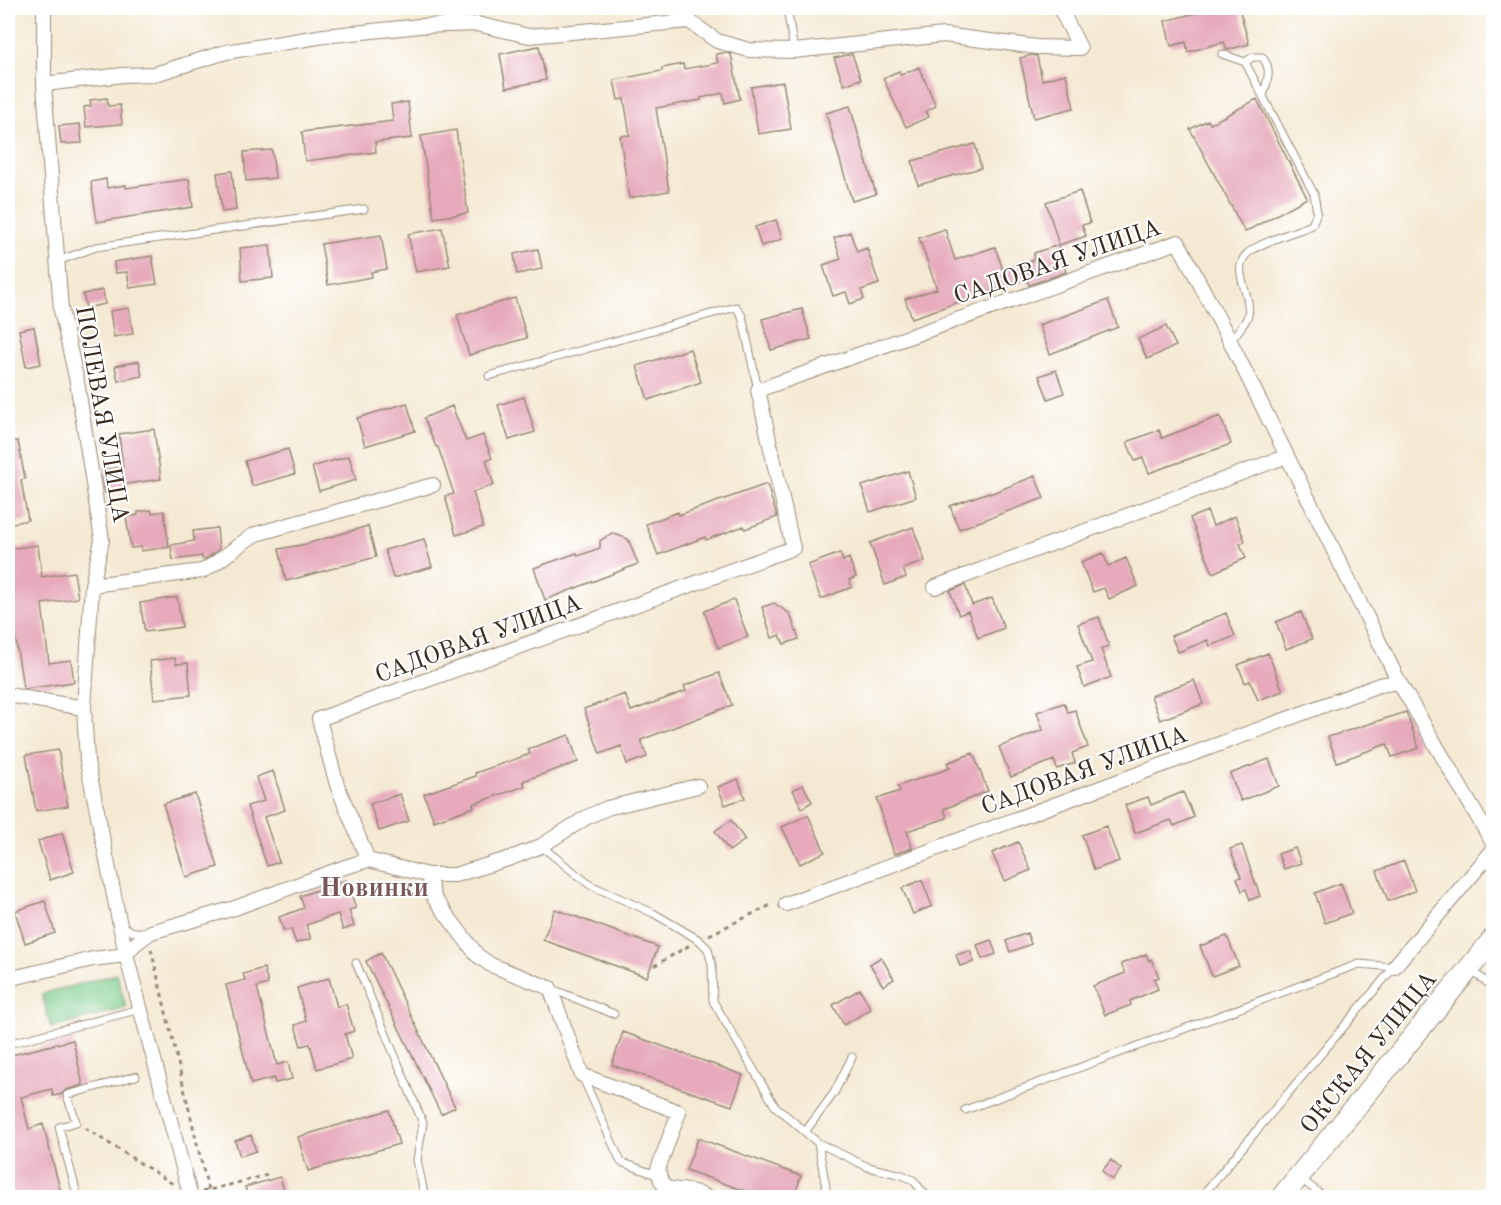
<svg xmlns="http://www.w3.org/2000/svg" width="1501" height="1205" viewBox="0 0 1501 1205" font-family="'Old Standard TT',serif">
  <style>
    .green { fill: #7fcd8d; stroke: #5d7c56; stroke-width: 1.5 }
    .building { fill: #e6aabc }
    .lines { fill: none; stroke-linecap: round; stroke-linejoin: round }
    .lane-casing { stroke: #988a78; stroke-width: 9 }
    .street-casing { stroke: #988a78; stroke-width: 16 }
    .primary-casing { stroke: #988a78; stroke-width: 23 }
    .path { stroke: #988a78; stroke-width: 3; stroke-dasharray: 4.5 4.5; stroke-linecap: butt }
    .lane { stroke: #fff; stroke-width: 7 }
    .street { stroke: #fff; stroke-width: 14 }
    .primary { stroke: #fff; stroke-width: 21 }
    .labels { text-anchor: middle; stroke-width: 4.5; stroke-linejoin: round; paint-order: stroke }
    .street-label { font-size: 24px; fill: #3b2a1e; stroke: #fff }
    .quarter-label { font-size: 27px; font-weight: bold; fill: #775755; stroke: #fff }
  </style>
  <rect width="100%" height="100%" fill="#fff"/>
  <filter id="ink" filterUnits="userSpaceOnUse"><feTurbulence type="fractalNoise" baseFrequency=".0167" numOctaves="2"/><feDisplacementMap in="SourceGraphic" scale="12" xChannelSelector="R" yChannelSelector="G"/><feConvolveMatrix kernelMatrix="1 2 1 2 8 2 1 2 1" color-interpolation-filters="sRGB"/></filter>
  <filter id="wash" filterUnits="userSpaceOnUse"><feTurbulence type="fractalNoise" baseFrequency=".008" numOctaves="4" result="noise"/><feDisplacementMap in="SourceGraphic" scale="24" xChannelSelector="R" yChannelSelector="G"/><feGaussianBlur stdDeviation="1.35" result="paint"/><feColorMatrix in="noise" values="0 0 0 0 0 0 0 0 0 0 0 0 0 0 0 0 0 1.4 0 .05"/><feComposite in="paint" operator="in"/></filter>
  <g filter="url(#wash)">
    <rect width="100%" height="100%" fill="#f4e9d3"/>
    <path class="green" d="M117 974 126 1008 51 1028 42 994Z"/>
    <g id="blocks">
      <path class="building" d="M1215 8H1239L1249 44 1227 50 1224 42 1188 52 1186 42 1171 46 1165 21Z
        M539 46 546 80 506 88 500 54Z
        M725 53 731 54 740 99 725 103 723 93 701 98V100L656 108 669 191 629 198 620 136 630 135 624 99 618 100 614 80 662 71V68L683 64 684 69 718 63 716 54Z
        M852 54 861 79 844 85 834 58Z
        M1032 55 1037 56 1042 80 1066 74 1074 108 1034 118 1020 58Z
        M919 67 936 106 926 111 929 117 906 127 883 78 899 71 901 75Z
        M783 82 791 129 758 134 751 87Z
        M107 98 108 106 120 105 122 124 86 127 84 107 91 106 90 100Z
        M1257 99 1307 198 1245 232 1190 129 1208 120 1210 124Z
        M408 102 412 138 375 142 376 152 305 161 302 132 393 121 391 104Z
        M850 106 876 194 852 201 826 113Z
        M80 124 82 143 61 144 59 126Z
        M456 130 468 213 434 218 421 136Z
        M975 144 981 168 918 185 912 161Z
        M272 150 275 178 246 181 244 152Z
        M232 171 236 210 222 212 217 173Z
        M106 179 107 188 126 185V188L189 179 193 207 97 222 91 182Z
        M1080 191 1090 223 1082 225 1086 236 1059 245 1046 202Z
        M776 220 782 239 761 246 755 227Z
        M442 228 450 266 416 272 408 234Z
        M945 229 955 260 995 247 1003 270 1034 260V253L1058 245 1066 272 1029 285 1027 279 912 318 905 299 937 289 919 238Z
        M850 232 857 252 867 248 879 284 861 290 864 299 850 304 846 292 833 296 823 265 841 259 834 238Z
        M381 235 387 269 371 272 372 277 328 285 321 244Z
        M270 245 273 278 242 281 240 248Z
        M538 249 542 269 517 274 514 254Z
        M152 256 157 284 130 288 127 272 115 273 114 262Z
        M103 290 105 304 86 308 83 294Z
        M515 298 527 338 469 355 457 315Z
        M1108 300 1118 327 1050 354 1039 325Z
        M129 308 133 334 114 337 110 311Z
        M802 309 811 339 771 350 762 319Z
        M1166 326 1176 346 1147 359 1138 339Z
        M34 327 41 364 26 367 19 330Z
        M690 349 701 382 648 400 637 366Z
        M139 361 142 376 118 381 115 366Z
        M1056 370 1064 393 1048 399 1039 376Z
        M524 397 535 432 509 440 498 405Z
        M407 403 415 431 365 446 357 418Z
        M452 406 466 441 483 435 492 458 486 460 494 485 473 492 483 527 456 535 445 496 454 494 438 447H436L424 418Z
        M1220 416 1231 444 1149 473 1143 458 1135 461 1127 442 1159 430 1162 438Z
        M154 429 161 479 126 484V489L105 493 102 470 123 467 119 434Z
        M18 441 25 479 21 480 28 520 8 524V443Z
        M288 449 295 474 252 486 245 461Z
        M349 456 356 480 319 491 312 467Z
        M908 471 916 497 870 512 862 486Z
        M1035 476 1044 498 959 529 950 506 989 492 990 494Z
        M767 484 777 517 745 529 744 526 706 540 705 537 658 555 646 524 678 512 679 515Z
        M151 510 152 513 164 511 169 547 141 551V547L131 548 126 517 138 515V512Z
        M1207 511 1213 526 1235 516 1245 541 1240 544 1246 558 1213 573 1190 518Z
        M368 526 376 557 286 581 279 549 306 544Z
        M913 527 925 561 903 569 906 577 885 585 870 543Z
        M217 528 219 549 211 555 205 559H202V556L173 560 171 545 194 541 193 531Z
        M612 533 628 539 638 564 545 600 534 568 577 553 578 556 600 548V541Z
        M424 539 432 567 393 578 385 550Z
        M38 545 42 577 74 572 78 598 42 604 49 663 71 660 74 682 25 689 23 688 9 594H13L8 549Z
        M840 553 843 561 849 558 856 577 849 580 852 587 821 599 808 565Z
        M1103 553 1108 566 1126 558 1138 586 1109 599 1104 588 1093 592 1081 562Z
        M965 585 972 605 992 598 1004 628 978 638 968 611 959 615 950 591Z
        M177 597 182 627 145 632 140 603Z
        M734 600 748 637 718 648 704 611Z
        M774 603 790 614 799 639 784 644 780 635 772 638 762 607Z
        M1301 612 1312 639 1286 649 1276 622Z
        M1226 613 1235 636 1210 646 1208 640 1178 652 1171 636Z
        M1099 617 1109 646 1101 649 1111 677 1084 687 1077 667 1092 662 1078 624Z
        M1268 653 1283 691 1258 700 1250 681 1245 683 1238 665Z
        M175 658 176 664 188 663 191 695 154 699 150 661Z
        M719 673 732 705 641 740 647 757 627 764 621 746 600 754 584 709 625 694 631 711 686 691 684 686Z
        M1194 680 1203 704 1160 720 1151 696Z
        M1064 703 1068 712 1075 710 1088 747 1072 753 1075 763 1057 769 1054 760 1011 777 999 747 1043 730 1037 712Z
        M1406 712 1419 748 1392 757 1387 744 1337 762 1328 737Z
        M569 735 578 762 523 781 525 786 473 804 474 807 434 821 424 794 476 776 475 773 530 754 528 749Z
        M58 750 68 806 36 811 26 755Z
        M973 753 988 791 944 809 947 818 907 831 912 848 894 854 877 799 900 791 898 786 950 768 947 763Z
        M1269 759 1279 786 1241 801 1230 774Z
        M273 771 285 810 264 817 279 862 267 866 247 806 264 801 256 777Z
        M738 779 745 798 725 805 718 787Z
        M803 785 812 802 802 808 793 790Z
        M1183 792 1194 817 1174 826 1171 820 1135 833 1125 805 1148 797 1151 805Z
        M195 794 218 867 186 877 163 804Z
        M400 794 409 821 379 831 370 804Z
        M808 815 825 852 800 864 782 827Z
        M731 820 745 840 729 851 715 831Z
        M1106 826 1119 861 1094 870 1082 835Z
        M62 833 74 872 50 880 38 841Z
        M1018 842 1031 870 1005 881 992 853Z
        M1242 845 1260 896 1250 900 1246 889 1242 891 1237 878 1241 877 1230 849Z
        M1295 848 1301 863 1284 869 1278 854Z
        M1404 861 1415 891 1388 901 1377 871Z
        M346 880 356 908 349 910 354 926 343 930 338 914 306 925 311 939 296 943 291 929 284 931 279 917 304 908 300 896Z
        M922 880 932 906 913 914 902 888Z
        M1341 883 1352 913 1325 923 1315 893Z
        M45 901 55 933 25 943 15 911Z
        M555 909 658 947 647 977 543 940Z
        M1027 933 1031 944 1010 952 1006 941Z
        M1227 936 1239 966 1212 976 1200 946Z
        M991 940 996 954 982 959 977 945Z
        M970 951 974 962 960 966 956 955Z
        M381 953 455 1107 441 1114 366 961Z
        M1146 954 1149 961 1151 959 1159 977 1154 979 1158 989 1130 1001 1131 1005 1105 1015 1093 986 1125 973 1121 964Z
        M881 957 894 979 883 986 870 964Z
        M264 968 268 984 257 987 277 1065 288 1062 292 1079 275 1083 274 1078 251 1084 226 985 245 980 243 974Z
        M329 978 337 1007 346 1004 354 1031 345 1034 352 1059 317 1069 310 1044 301 1046 295 1025 306 1021 297 988Z
        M860 989 871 1009 844 1025 833 1005Z
        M623 1032 743 1075 732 1106 612 1065Z
        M73 1040 83 1085 66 1090 62 1094 53 1096 52 1089 21 1097 29 1129 43 1124 62 1197H33L32 1194 11 1197 8 1183V1064L13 1063 11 1055Z
        M389 1110 399 1144 308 1171 298 1137Z
        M251 1135 256 1151 240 1156 235 1141Z
        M698 1138 801 1176 794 1197H762L686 1170Z
        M1111 1160 1121 1169 1112 1180 1102 1171Z
        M280 1177 286 1197H248L245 1187Z"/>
    </g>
  </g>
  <g filter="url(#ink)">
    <use href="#blocks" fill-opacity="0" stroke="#988a78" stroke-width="1.5"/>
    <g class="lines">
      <g class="lane-casing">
        <path id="lane" d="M688 8 689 21
          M787 8 794 51
          M689 21 696 8
          M1222 54 1245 62 1314 194 1317 212 1312 225C1295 232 1267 240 1252 250 1226 266 1253 294 1248 315 1246 323 1236 334 1230 341
          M1245 62 1253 57H1262C1273 69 1267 82 1263 96
          M58 261 96 247 364 209
          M489 376 736 307 742 316 758 390
          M541 846 590 885 653 913 699 940 708 949 712 965 713 1001 775 1106 818 1143 868 1167 902 1175 913 1180 928 1198
          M120 924 133 932H149
          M356 963 423 1123 417 1160 425 1198
          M1471 970 1494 988
          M552 989 614 1014
          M8 1044 140 1009
          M583 1078 621 1162 659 1176
          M965 1110 1359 964 1394 967
          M805 1132 834 1093 852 1057
          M818 1143 826 1187 820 1198
          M1300 1178 1325 1198
          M78 1198 59 1127 76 1122 67 1095 136 1076
          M1200 1198 1394 967"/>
      </g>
      <g class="street-casing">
        <path id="street" d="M44 8V84L61 310 77 382 102 540 92 585 84 708 87 761 126 955 191 1198
          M44 84 123 75 155 74 226 52 324 36 420 26 477 24 529 36 689 21 717 41 749 50 794 51 944 35 1037 47 1080 48 1060 8
          M92 585 202 571C222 561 236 545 256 534L433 485
          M935 587 1287 456
          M8 695 84 708
          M368 860 337 785 319 719 793 548 758 390 1178 242 1230 341 1399 682 1494 845
          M428 875 434 898 477 955 491 965 550 988 582 1075 679 1112 658 1169C662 1194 671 1188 689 1191 695 1192 702 1195 708 1198
          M786 904 1379 685 1399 682
          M126 955 134 945 151 932 235 908 345 867 368 860 428 875H455L511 858 541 846 587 817 607 808 698 786
          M1394 967 1494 849
          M8 979 93 959 126 955"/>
      </g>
      <g class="primary-casing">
        <path id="primary" d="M1281 1198 1494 938"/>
      </g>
      <path class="path" d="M709 935 773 904
        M151 949 210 1198
        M654 966 690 945
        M85 1128 173 1184
        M202 1192 271 1174"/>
      <use href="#lane" class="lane"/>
      <use href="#street" class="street"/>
      <use href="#primary" class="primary"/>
    </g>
  </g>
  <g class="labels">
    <g class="street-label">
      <text transform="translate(1057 261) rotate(-19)" y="8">САДОВАЯ УЛИЦА</text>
      <text transform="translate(103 414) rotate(80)" y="8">ПОЛЕВАЯ УЛИЦА</text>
      <text transform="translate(478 638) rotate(-20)" y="8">САДОВАЯ УЛИЦА</text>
      <text transform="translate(1084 770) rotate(-20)" y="8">САДОВАЯ УЛИЦА</text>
      <text transform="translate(1368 1052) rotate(-51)" y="8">ОКСКАЯ УЛИЦА</text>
    </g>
    <g class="quarter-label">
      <text x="374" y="896">Новинки</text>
    </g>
  </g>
  <rect width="1501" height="1205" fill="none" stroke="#fff" stroke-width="30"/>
</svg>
